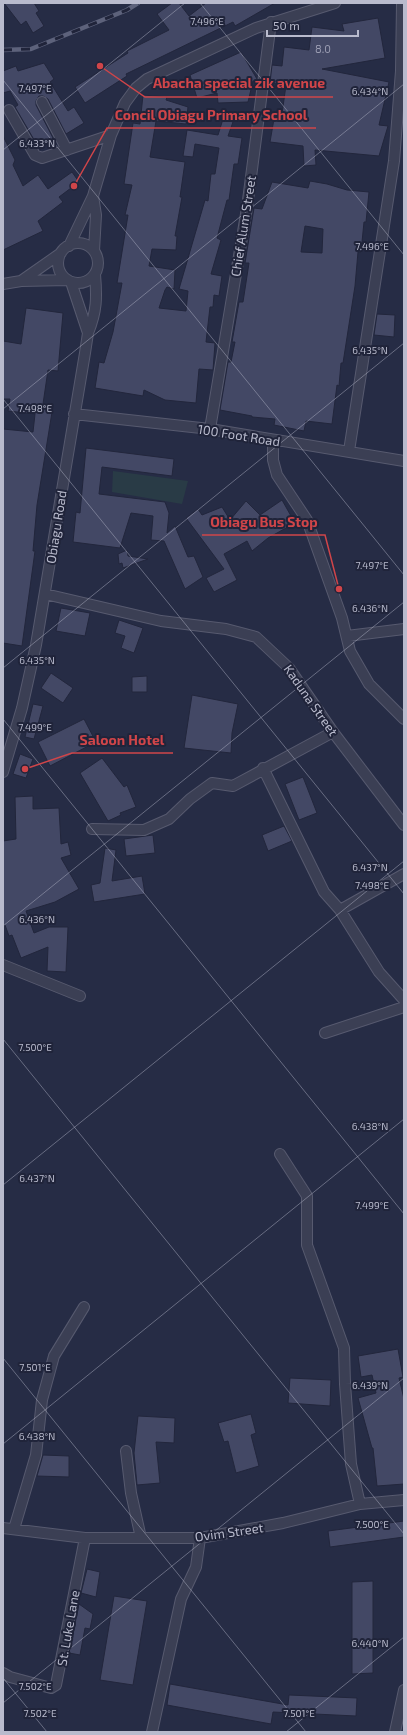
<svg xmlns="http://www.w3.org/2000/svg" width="407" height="1735" viewBox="0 0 407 1735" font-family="'Exo 2',sans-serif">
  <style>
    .green { fill: #293b46 }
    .building { fill: #434865; stroke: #22263c; fill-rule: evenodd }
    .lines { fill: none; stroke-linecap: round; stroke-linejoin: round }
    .minor-casing { stroke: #575a6f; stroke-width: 12 }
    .minor { stroke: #3b3f54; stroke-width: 10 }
    .rail-casing { stroke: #5d627b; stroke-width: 4.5 }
    .rail { stroke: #20243a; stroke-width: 3; stroke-dasharray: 9; stroke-linecap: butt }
    .ticks { fill: none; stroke: #b9bbcd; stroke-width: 1; stroke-opacity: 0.45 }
    .labels { text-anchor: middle; stroke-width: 4; stroke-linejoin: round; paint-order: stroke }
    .number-label { font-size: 11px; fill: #9c9eb3 }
    .street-label { font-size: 13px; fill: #b9bbcd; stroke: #20243a }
    .ticks-label { font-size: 10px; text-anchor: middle; fill: #b9bbcd; stroke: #20243a; stroke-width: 4; stroke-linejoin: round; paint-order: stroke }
    .leader { fill: none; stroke: #d04549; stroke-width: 1.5 }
    .callout-dot { fill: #d04549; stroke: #20243a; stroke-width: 1.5 }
    .callout-label { font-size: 14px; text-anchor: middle; font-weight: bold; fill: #d04549; stroke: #20243a; stroke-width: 4; stroke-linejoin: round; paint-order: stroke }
  </style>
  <rect width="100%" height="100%" fill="#262c45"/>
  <path class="green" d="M113 471 188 481 182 504 112 492Z"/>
  <path class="building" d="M4 3H34L39 11 36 13 44 26 33 33 26 21 21 25Z
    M172 3H179L189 16 206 3H275L235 26 233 22 126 74 127 76 85 103 75 87 128 53 127 51 169 30 157 14Z
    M378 18 385 58 322 69 389 82 379 125 388 126 379 156 315 150 316 165 304 166 303 146 270 142 275 113 282 114 286 85 270 83 272 65 282 66 284 47 309 50 312 27 344 31 342 24Z
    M241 52 257 79V81H253L248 102 218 103 217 93 197 98 190 75Z
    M44 63 54 79 50 82 68 111 74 107 84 123 66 134 48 99 43 96H39L36 101V105L53 138 40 150 15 107 18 105 10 91 3 93V71L16 66 18 71Z
    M143 95 167 97 166 100 188 107 186 124 156 121 150 157 185 162 180 197H182L175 236H177L176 250 152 249 149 266 175 270 174 289 167 287 165 290 159 308 186 311 188 291 179 289 205 200 208 201 211 174H215L219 148 195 144 193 157 183 156 187 130 218 135 223 119 233 122 228 136 242 138 238 164H234L229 200H227L217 238 221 240 211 274 222 276 219 296 214 295 213 307H210L206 342 215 343 213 370 199 369 196 403 165 400 144 390 143 396 95 388 99 362 104 363 113 332 122 283H117L128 215H125L132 185 124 184 133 123 140 124Z
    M3 136 15 160 13 165 23 186 38 175 48 189 72 172 79 182 59 197 63 202 38 221 43 231 3 250Z
    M310 181 327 184 347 190 369 192 366 222H364L361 252H358L355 286 343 363H341L339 386 337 385 332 424 306 421 304 431 274 425 275 419 252 417V416L220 410 228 362H231L235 342H232L239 302H243L249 263H245L254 208 262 209 272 182 308 188ZM305 226 323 229 322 253 301 252Z
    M26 308 63 313 58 371 48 370 43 404 53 406 37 505 33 551H35L22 646 3 643V429L33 432 35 414 8 411 10 399H3V341L21 344Z
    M377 314 395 315 394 337 374 335Z
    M86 448 174 459 172 476 102 467 99 494 165 502 169 513 167 533 175 526 188 557 194 556 203 577 185 589 164 541 151 540 153 516 131 513 120 548 73 542 76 512 80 513Z
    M282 500 295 523 268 538 252 551 247 541 224 554 237 580 214 592 206 578 224 569 186 518 198 509 202 515 222 507 230 520 246 501 260 515Z
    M127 550 128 556 148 559 123 568 122 563 119 564 118 554Z
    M61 608 90 613 85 636 56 631Z
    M119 620 143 628 134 653 121 648 125 636 115 633Z
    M51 673 73 688 63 703 41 688Z
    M147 676V692H132V677Z
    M192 695 238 704 232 733 231 753 184 748Z
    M33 704 43 706 34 739 25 737Z
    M84 719 96 742 50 766 38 742Z
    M20 754 33 759 26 778 13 774Z
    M102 758 124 787 127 785 136 807 120 813 121 815 108 821 80 773Z
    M303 777 317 813 299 820 285 784Z
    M33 796V809L59 808 61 844 68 842 71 855 61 858 79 889 55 902 26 911 34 933 49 927H68L66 972 47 971 48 947 21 958 12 935 9 936 5 925H3V841L16 839 15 797Z
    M284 826 292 841 268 851 262 835Z
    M153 835 155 853 126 856 124 839Z
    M105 848 116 850 112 881 142 876 145 894 94 902 91 885 100 883Z
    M398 1349 403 1377 399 1378 404 1399V1484L377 1486 373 1448H372L358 1398 376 1393 372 1375 361 1377 358 1356Z
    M290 1378 331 1380 330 1406 288 1403Z
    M251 1414 256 1433 251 1435 259 1466 236 1473 228 1441 224 1442 218 1423Z
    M138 1416 175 1418 174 1443 156 1442 160 1483 137 1485 134 1453Z
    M43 1455 69 1456V1477L37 1476Z
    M404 1521V1537L330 1547 328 1531Z
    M87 1569 100 1572 96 1597 81 1593Z
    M373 1581V1673L352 1674V1582Z
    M114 1596 147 1601 133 1685 100 1680Z
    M79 1604 93 1614 90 1629 85 1628 80 1655 69 1653Z
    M170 1684 288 1705 289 1695 357 1698 356 1716 273 1712 271 1724 167 1705Z"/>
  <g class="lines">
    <g class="minor-casing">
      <path id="minor" d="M42 102 67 150
        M9 110 35 155 42 158 111 135
        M93 196 96 215 94 251
        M58 263a20 20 0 1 1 40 0a20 20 0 1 1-40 0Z
        M69 246 93 196 111 135 125 103 136 88 147 79 256 28 335 3
        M21 281 68 280
        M3 284 21 281 61 253
        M88 333C97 311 97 297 95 274
        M74 414 210 429 404 461
        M210 429 247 208 271 22
        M273 440V460L277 475 307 520 342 618 350 651 369 684 404 719
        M349 451 394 161 401 71 402 3
        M45 594 161 621 226 629 256 637 289 668 333 732 404 825
        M347 636 404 629
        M263 768 324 892 340 910 379 972 404 1000
        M3 772 22 708 36 645 85 353 88 333 71 282
        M92 829 144 830 169 819 190 799 212 783 233 786 333 732
        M340 910 404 874
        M3 965 80 996
        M325 1033 404 1007
        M280 1154 307 1196V1245L344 1348 345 1384 351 1464 360 1504
        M126 1451 131 1493 141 1538
        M3 1528 85 1538H200L283 1523 360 1504 404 1500
        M14 1529 36 1455 42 1400 54 1356 84 1307
        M3 1673 10 1677 51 1688 56 1685 85 1538
        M152 1732 181 1599 196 1567 200 1538
        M395 1732 404 1690"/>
    </g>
    <use href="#minor" class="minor"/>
    <g class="rail-casing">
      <path id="rail" d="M3 50 31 49 127 10 138 3"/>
    </g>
    <use href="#rail" class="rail"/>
  </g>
  <path class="ticks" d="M200 3 404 255M3 80 404 575M3 150 185 3M3 399 404 894M3 409 404 84M3 668 404 343M3 719 404 1214M3 926 404 602M3 1039 404 1534M3 1185 404 861M3 1358 306 1732M3 1444 404 1119M3 1678 47 1732M3 1703 404 1378M286 1732 404 1637"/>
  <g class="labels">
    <g class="number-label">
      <text x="323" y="53">8.0</text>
    </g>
    <g class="street-label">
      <text transform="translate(243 226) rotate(-81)" y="5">Chief Alum Street</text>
      <text transform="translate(239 435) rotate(9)" y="5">100 Foot Road</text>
      <text transform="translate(56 527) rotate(-81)" y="5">Obiagu Road</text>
      <text transform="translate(311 700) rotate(55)" y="5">Kaduna Street</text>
      <text transform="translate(229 1532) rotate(-8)" y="5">Ovim Street</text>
      <text transform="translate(68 1628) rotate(-80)" y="5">St. Luke Lane</text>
    </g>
  </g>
  <g class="ticks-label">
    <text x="207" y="25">7.496°E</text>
    <text x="35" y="92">7.497°E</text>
    <text x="370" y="95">6.434°N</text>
    <text x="37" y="147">6.433°N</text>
    <text x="372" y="250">7.496°E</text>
    <text x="370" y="354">6.435°N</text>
    <text x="35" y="412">7.498°E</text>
    <text x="372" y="569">7.497°E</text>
    <text x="370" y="612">6.436°N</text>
    <text x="37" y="664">6.435°N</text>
    <text x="35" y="731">7.499°E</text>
    <text x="370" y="871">6.437°N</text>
    <text x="372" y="889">7.498°E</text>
    <text x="37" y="923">6.436°N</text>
    <text x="35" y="1051">7.500°E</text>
    <text x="370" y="1130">6.438°N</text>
    <text x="37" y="1182">6.437°N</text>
    <text x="372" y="1209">7.499°E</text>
    <text x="35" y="1371">7.501°E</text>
    <text x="370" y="1389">6.439°N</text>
    <text x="37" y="1440">6.438°N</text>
    <text x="372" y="1528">7.500°E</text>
    <text x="370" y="1647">6.440°N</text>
    <text x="35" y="1690">7.502°E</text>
    <text x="40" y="1717">7.502°E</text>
    <text x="299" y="1717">7.501°E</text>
  </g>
  <path class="leader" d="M100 66L145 97H333M74 186L107 128H316M339 589L325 535H202M25 769L72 753H173"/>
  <g class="callout-dot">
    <circle cx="100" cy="66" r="4"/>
    <circle cx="74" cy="186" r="4"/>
    <circle cx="339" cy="589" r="4"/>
    <circle cx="25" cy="769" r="4"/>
  </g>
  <g class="callout-label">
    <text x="239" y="88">Abacha special zik avenue</text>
    <text x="211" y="120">Concil Obiagu Primary School</text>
    <text x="264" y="527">Obiagu Bus Stop</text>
    <text x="122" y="745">Saloon Hotel</text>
  </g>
  <rect width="407" height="1735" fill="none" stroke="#b9bbcd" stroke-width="8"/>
  <path d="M267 30v6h91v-6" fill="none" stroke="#b9bbcd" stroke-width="2"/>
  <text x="273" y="30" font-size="12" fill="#b9bbcd" stroke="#20243a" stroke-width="3" paint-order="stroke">50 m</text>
</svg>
